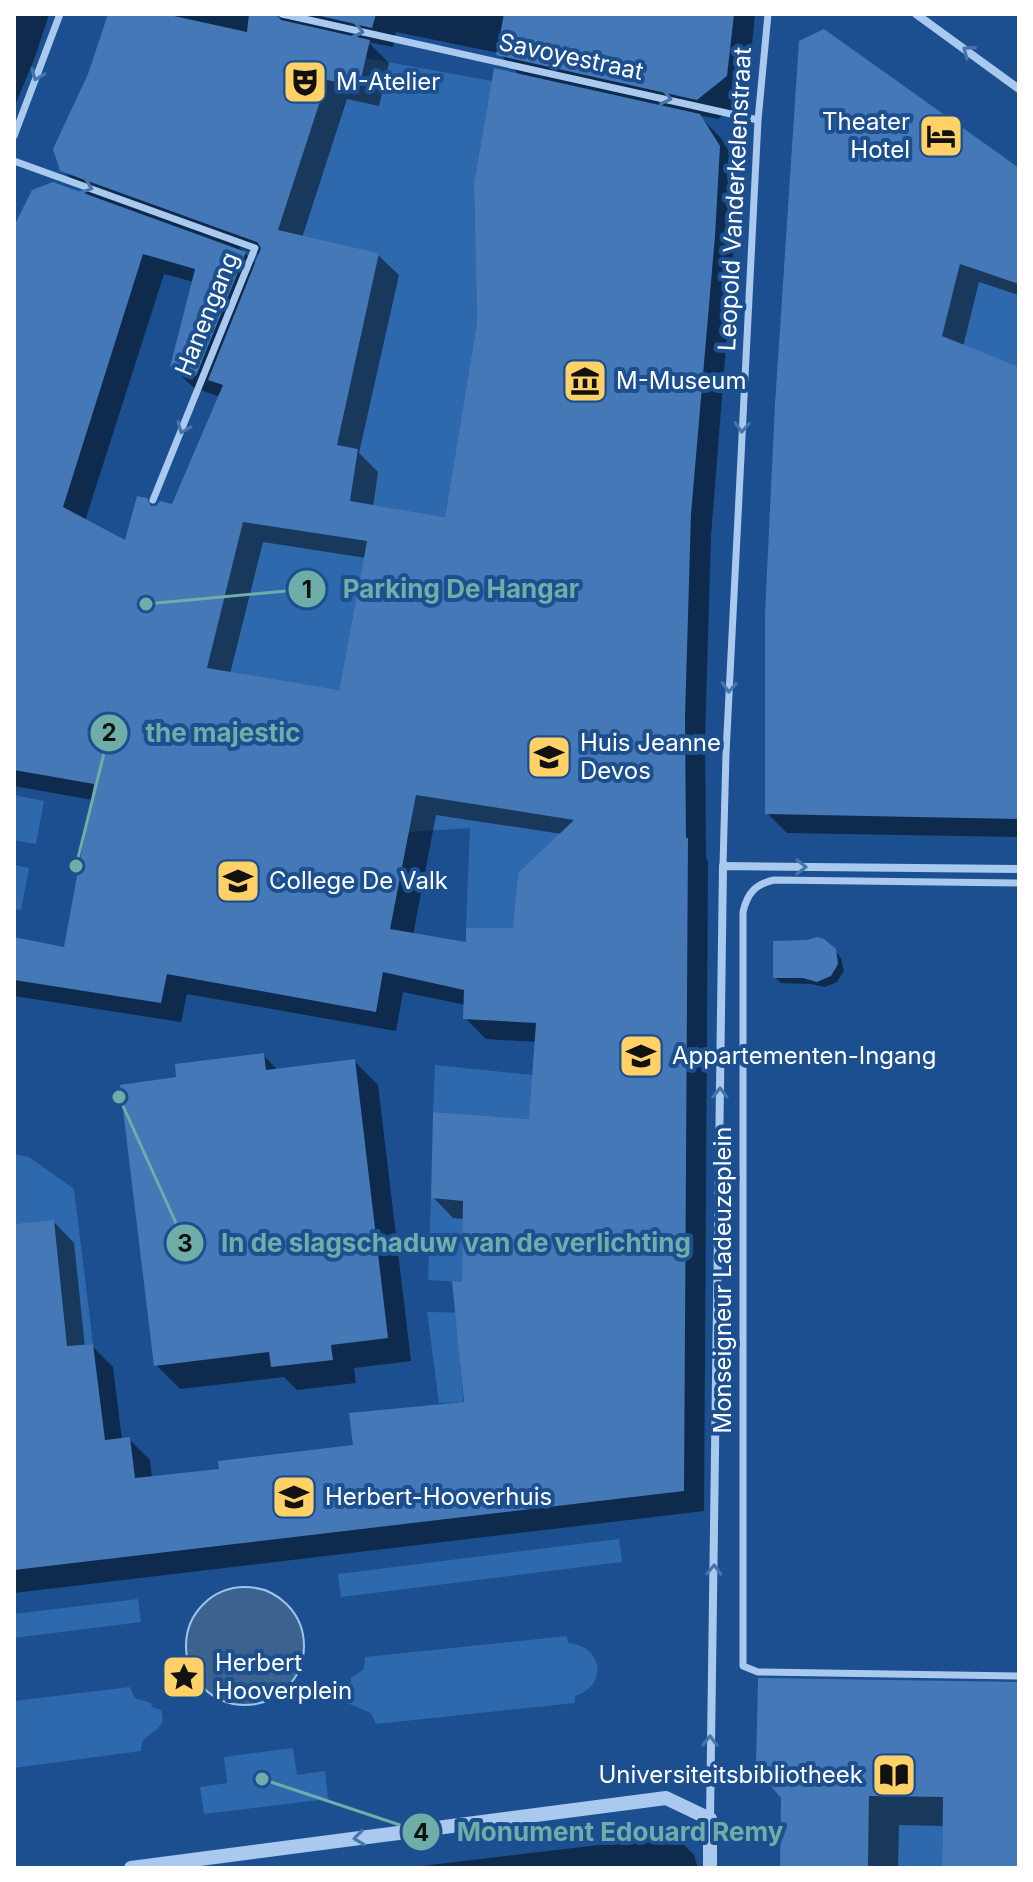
<svg xmlns="http://www.w3.org/2000/svg" width="1033" height="1882" viewBox="0 0 1033 1882" font-family="Inter,sans-serif">
  <style>
    .green { fill: #2e69ad }
    .water { fill: #3c6290; stroke: #9cc4f0; stroke-width: 2 }
    .shadow { fill: #0007; fill-rule: evenodd }
    .building { fill: #4478b7; fill-rule: evenodd }
    .lines { fill: none; stroke-linecap: round; stroke-linejoin: round }
    .pedestrian { stroke: #a9c9ee; stroke-width: 7 }
    .minor { stroke: #a9c9ee; stroke-width: 8 }
    .tertiary { stroke: #a9c9ee; stroke-width: 14 }
    .oneway { stroke: #4674ac }
    .labels { text-anchor: middle; stroke-width: 8; stroke-linejoin: round; paint-order: stroke }
    .street-label { font-size: 24px; fill: #fff; stroke: #1b4f8f }
    .poi-label { font-size: 24px; fill: #fff; stroke: #1b4f8f; text-anchor: start }
    .leader { fill: none; stroke: #6fada8; stroke-width: 3 }
    .callout-dot { fill: #6fada8; stroke: #1b4f8f; stroke-width: 3 }
    .mark-label { font-size: 24px; text-anchor: middle; font-weight: bold; fill: #111 }
    .callout-label { font-size: 26px; text-anchor: middle; font-weight: bold; fill: #6fada8; stroke: #1b4f8f; stroke-width: 8; stroke-linejoin: round; paint-order: stroke }
  </style>
  <rect width="100%" height="100%" fill="#1b4f8f"/>
  <path class="green" d="M365 58 492 81 474 183 477 322 445 517 350 501 358 449 279 436 340 432 379 253 278 230 327 79Z
    M960 264 1019 284V360L1017 366 941 337 922 290 952 297Z
    M243 522 367 541 339 690 206 669Z
    M205 760 583 821 532 865 524 867 518 873 517 885 573 928H466L470 828 409 832Z
    M14 795 44 801 36 844 14 840Z
    M14 865 29 868 21 910 14 909Z
    M435 1065 532 1075 584 1123 433 1112Z
    M14 1154 29 1157 74 1189 93 1344 67 1346 54 1221 14 1224Z
    M431 1198 581 1211 462 1252V1282L428 1280Z
    M427 1312 478 1313 485 1356 460 1360 463 1402 439 1403Z
    M619 1539 622 1562 341 1597 338 1574Z
    M138 1599 141 1622 14 1638V1614Z
    M567 1636 568 1643C603 1646 609 1685 575 1696V1703L376 1724 371 1713 347 1703 342 1694 343 1688 351 1682V1678L364 1669 365 1657Z
    M130 1687 135 1698 151 1703 152 1707 161 1710C168 1728 151 1731 142 1742L141 1751 14 1768V1701Z
    M293 1748 297 1775 325 1771 328 1799 204 1814 200 1787 227 1783 224 1757Z
    M869 1796 943 1797 942 1868H868Z"/>
  <path class="water" d="M186 1646a59 59 0 1 1 118 0a59 59 0 1 1-118 0Z"/>
  <path class="shadow" d="M14 14H49L35 57 14 108Z
    M114 14H755L747 97 718 119 698 115 720 137 740 169 711 536 705 738 706 859 708 861 704 1511 14 1593V1226L54 1222 74 1243 85 1347 92 1346 113 1367 122 1440 129 1439 150 1460 152 1478 221 1471 355 1447 466 1404 464 1219 453 1218 433 1197 531 1121 537 1042 486 1039 465 1018 466 1005 403 992 396 1031 187 994 181 1022 14 996V1010V939L66 949 93 800 14 786V231L90 197 62 170 90 75ZM396 32 499 53 520 76 446 519 373 507 378 472 359 453 399 275 378 255 302 238 347 99 379 106 389 63 368 42 393 47ZM239 247 261 255 257 265ZM164 274 194 282 172 367 193 387 220 397 174 506 154 508 146 500 126 543 85 521ZM263 542 366 558 341 692 230 674ZM436 815 562 834 515 930 468 944 413 935Z
    M1019 170V295L979 282 963 347 1018 369 1019 366V837L787 833 767 813 777 403Z
    M830 945 841 958 844 971 837 982 825 987 811 984 781 983 775 977Z
    M264 1056 278 1070 354 1061 378 1085 411 1361 354 1368 356 1383 297 1390 284 1377 180 1389 156 1365 179 1078Z
    M1019 1685V1868H944V1826L899 1825 898 1868H782L783 1797Z
    M675 1836 694 1855 698 1868H405Z"/>
  <path class="building" d="M108 14H165L247 32 249 14H276L281 20 370 40 359 87 327 80 278 230 379 253 337 445 358 449 350 501 445 517 477 322 474 183 494 68 700 114 720 146 715 236 691 514 685 717 686 838H688L684 1491 14 1570V1224L54 1220 67 1346 93 1344 105 1440 130 1437 135 1478 219 1469 218 1461 353 1445 349 1413 464 1402 452 1281 462 1282 463 1201 431 1198 433 1112 529 1119 536 1023 463 1019 464 990 383 972 376 1012 167 974 161 1003 14 980V937L64 947 94 784 14 770V226L32 190 53 182 246 252 196 376 170 367 195 269 143 254 63 507 125 540 137 496 147 498 151 506H156L160 501 172 504 223 385 208 380 261 248 257 242 60 171 53 149 88 74ZM243 522 367 541 339 690 207 668ZM416 795 574 820 518 873 513 928H466V942L390 929Z
    M312 14H376L372 28Z
    M504 14H734L727 76 697 100 496 55Z
    M824 29 1019 168V284L960 264 942 336 1019 367V819L765 814V614L775 404 799 41Z
    M817 937 824 939 836 949 838 964 831 976 817 982 803 978H773V941L807 940Z
    M264 1053 266 1070 355 1059 388 1338 331 1345 333 1360 271 1367 269 1352 154 1366 120 1085 176 1077 175 1064Z
    M758 1678 1019 1682V1868H942L943 1797 869 1796 868 1868H780L781 1798 756 1768Z"/>
  <g class="lines">
    <path class="pedestrian" d="M282 14 758 120
      M14 136 60 14
      M14 161 255 248 153 500
      M723 866 726 754 758 120 768 14
      M1019 883 774 880C755 884 747 894 743 912V1666L758 1672 1019 1676"/>
    <path class="minor" d="M916 14 1019 89
      M710 1819 723 866 1019 869"/>
    <path class="tertiary" d="M131 1868 666 1798 710 1819V1868"/>
  </g>
  <defs><path id="oneway-chevron" d="M-2-3.5L2.5 0L-2 3.5" fill="none" stroke-width="1.6" stroke-linecap="round" stroke-linejoin="round" transform="scale(2)"/></defs>
  <g class="oneway">
    <use href="#oneway-chevron" transform="translate(358 31) rotate(12)"/>
    <use href="#oneway-chevron" transform="translate(968 51) rotate(-144)"/>
    <use href="#oneway-chevron" transform="translate(37 75) rotate(111)"/>
    <use href="#oneway-chevron" transform="translate(666 98) rotate(12)"/>
    <use href="#oneway-chevron" transform="translate(87 187) rotate(20)"/>
    <use href="#oneway-chevron" transform="translate(742 427) rotate(93)"/>
    <use href="#oneway-chevron" transform="translate(183 428) rotate(112)"/>
    <use href="#oneway-chevron" transform="translate(729 687) rotate(93)"/>
    <use href="#oneway-chevron" transform="translate(801 867) rotate(1)"/>
    <use href="#oneway-chevron" transform="translate(720 1093) rotate(-89)"/>
    <use href="#oneway-chevron" transform="translate(714 1570) rotate(-88)"/>
    <use href="#oneway-chevron" transform="translate(710 1741) rotate(-89)"/>
    <use href="#oneway-chevron" transform="translate(359 1838) rotate(173)"/>
  </g>
  <defs>
    <g id="theatre-square" transform="scale(2.3)"><rect x="-9" y="-9" width="18" height="18" rx="4" fill="#ffd166" stroke="#1b4f8f"/><path d="M-5-5.5Q0-4 5-5.5V0Q5 5 0 6Q-5 5-5 0ZM-3.3-2.5H-1v1.5H-3.3ZM1-2.5H3.3v1.5H1ZM-2.8 1Q0 5.5 2.8 1Z" fill="#111"/></g>
    <g id="hotel-square" transform="scale(2.3)"><rect x="-9" y="-9" width="18" height="18" rx="4" fill="#ffd166" stroke="#1b4f8f"/><path d="M-6-4.5h1.5V1H6V5H4.5V3h-9V5H-6ZM-4 0a1.8 1.8 0 1 1 3.6 0ZM.5 0V-2.5h3Q6-2.5 6 0Z" fill="#111"/></g>
    <g id="museum-square" transform="scale(2.3)"><rect x="-9" y="-9" width="18" height="18" rx="4" fill="#ffd166" stroke="#1b4f8f"/><path d="M0-6L6-3V-2H-6V-3ZM-5-1h2V3h-2ZM-1-1h2V3h-2ZM3-1h2V3H3ZM-6 4H6V6H-6Z" fill="#111"/></g>
    <g id="university-square" transform="scale(2.3)"><rect x="-9" y="-9" width="18" height="18" rx="4" fill="#ffd166" stroke="#1b4f8f"/><path d="M0-5L7-2L0 1L-7-2ZM-4 1L0 2.5L4 1V4Q0 6-4 4Z" fill="#111"/></g>
    <g id="sight-square" transform="scale(2.3)"><rect x="-9" y="-9" width="18" height="18" rx="4" fill="#ffd166" stroke="#1b4f8f"/><path d="M0-6L1.8-2.2L6-1.7L2.9 1.2L3.7 5.4L0 3.3L-3.7 5.4L-2.9 1.2L-6-1.7L-1.8-2.2Z" fill="#111"/></g>
    <g id="library-square" transform="scale(2.3)"><rect x="-9" y="-9" width="18" height="18" rx="4" fill="#ffd166" stroke="#1b4f8f"/><path d="M-6-4Q-3-5.5-.7-3.5V5Q-3 3-6 4ZM6-4Q3-5.5 .7-3.5V5Q3 3 6 4Z" fill="#111"/></g>
  </defs>
  <g fill-rule="evenodd">
    <use href="#theatre-square" x="305" y="82"/>
    <use href="#hotel-square" x="941" y="136"/>
    <use href="#museum-square" x="585" y="381"/>
    <use href="#university-square" x="549" y="757"/>
    <use href="#university-square" x="238" y="881"/>
    <use href="#university-square" x="641" y="1056"/>
    <use href="#university-square" x="294" y="1497"/>
    <use href="#sight-square" x="184" y="1677"/>
    <use href="#library-square" x="894" y="1775"/>
  </g>
  <g class="labels">
    <g class="street-label">
      <text transform="translate(571 57) rotate(12)" y="8">Savoyestraat</text>
      <text transform="translate(735 199) rotate(-87)" y="8">Leopold Vanderkelenstraat</text>
      <text transform="translate(207 314) rotate(-68)" y="8">Hanengang</text>
      <text transform="translate(723 1280) rotate(-90)" y="8">Monseigneur Ladeuzeplein</text>
    </g>
    <g class="poi-label">
      <text x="336" y="90">M-Atelier</text>
      <text x="910" y="130" text-anchor="end">Theater<tspan x="910" dy="28">Hotel</tspan></text>
      <text x="616" y="389">M-Museum</text>
      <text x="580" y="751">Huis Jeanne<tspan x="580" dy="28">Devos</tspan></text>
      <text x="269" y="889">College De Valk</text>
      <text x="672" y="1064">Appartementen-Ingang</text>
      <text x="325" y="1505">Herbert-Hooverhuis</text>
      <text x="215" y="1671">Herbert<tspan x="215" dy="28">Hooverplein</tspan></text>
      <text x="863" y="1783" text-anchor="end">Universiteitsbibliotheek</text>
    </g>
  </g>
  <path class="leader" d="M146 604L307 589M76 866L109 733M119 1097L185 1243M262 1779L421 1832"/>
  <g class="callout-dot">
    <circle cx="146" cy="604" r="8"/>
    <circle cx="76" cy="866" r="8"/>
    <circle cx="119" cy="1097" r="8"/>
    <circle cx="262" cy="1779" r="8"/>
    <circle cx="307" cy="589" r="20"/>
    <circle cx="109" cy="733" r="20"/>
    <circle cx="185" cy="1243" r="20"/>
    <circle cx="421" cy="1832" r="20"/>
  </g>
  <g class="mark-label">
    <text x="307" y="598">1</text>
    <text x="109" y="741">2</text>
    <text x="185" y="1252">3</text>
    <text x="421" y="1841">4</text>
  </g>
  <g class="callout-label">
    <text x="461" y="598">Parking De Hangar</text>
    <text x="223" y="742">the majestic</text>
    <text x="456" y="1252">In de slagschaduw van de verlichting</text>
    <text x="620" y="1841">Monument Edouard Remy</text>
  </g>
  <rect width="1033" height="1882" fill="none" stroke="#ffffff" stroke-width="32"/>
</svg>
